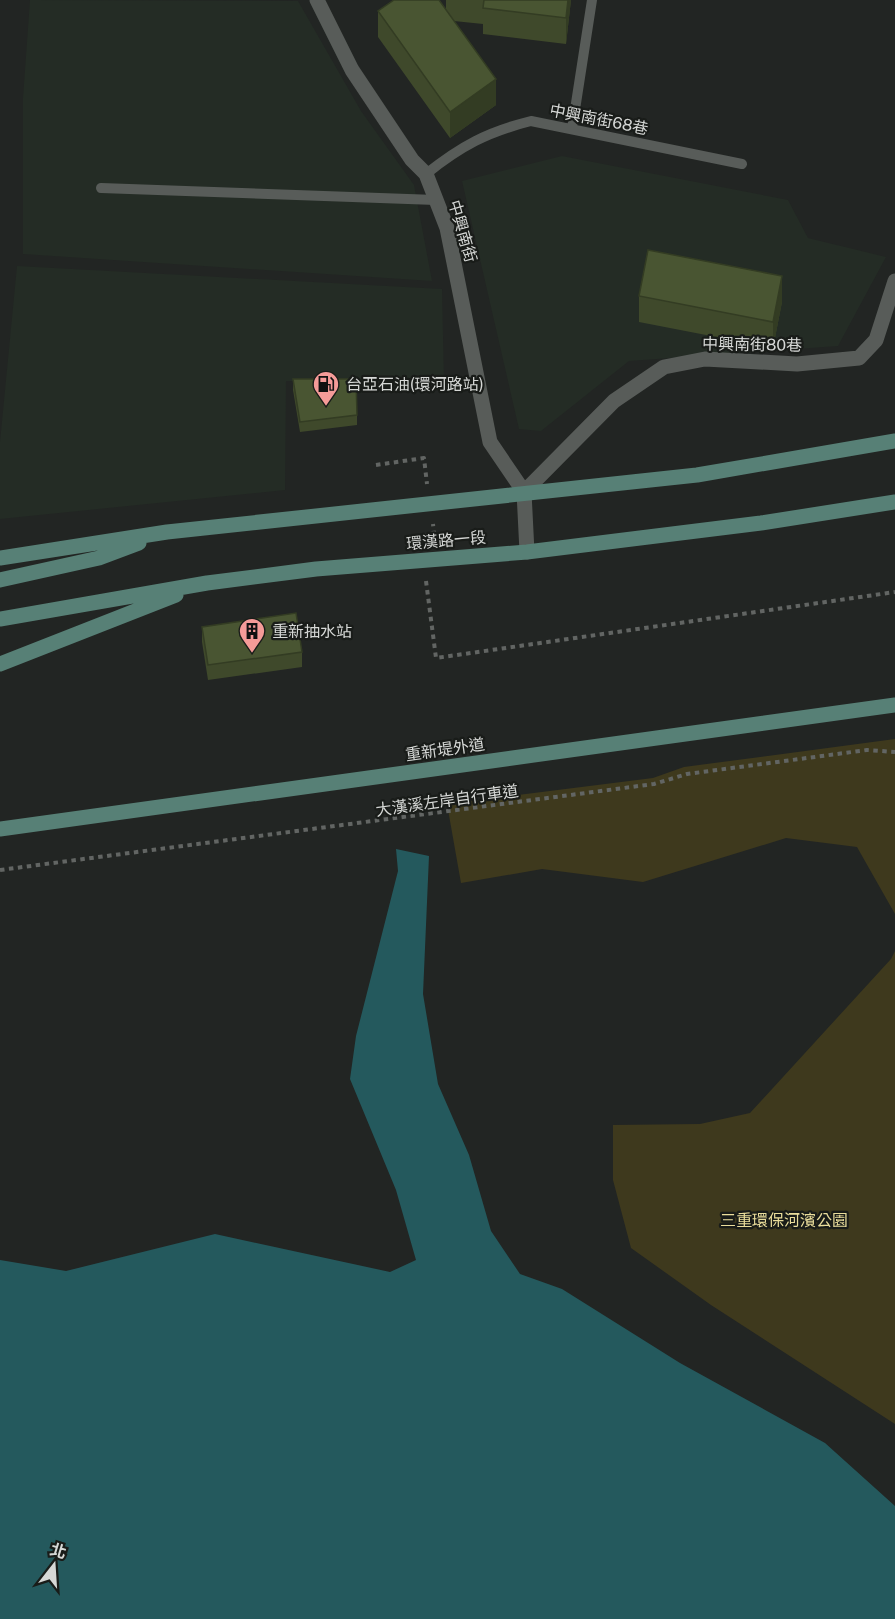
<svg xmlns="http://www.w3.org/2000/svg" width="895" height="1619" viewBox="0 0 895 1619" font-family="'Public Sans','Noto Sans TC',sans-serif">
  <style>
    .built { fill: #242c25 }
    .green { fill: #3e391d }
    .water { fill: #24595d }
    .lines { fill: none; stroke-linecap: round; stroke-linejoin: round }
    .path { stroke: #626563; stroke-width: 4; stroke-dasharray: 4.5 4.5; stroke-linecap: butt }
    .lane { stroke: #585c59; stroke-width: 10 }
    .street { stroke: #585c59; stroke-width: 15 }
    .secondary { stroke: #578076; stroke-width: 15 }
    .wall { fill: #3f492b }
    .shaded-wall { fill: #333c23 }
    .building { fill: #495532; stroke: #333c23; stroke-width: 1.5 }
    .labels { text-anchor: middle; stroke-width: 4.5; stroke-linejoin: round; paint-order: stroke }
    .street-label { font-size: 16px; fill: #d6d8d6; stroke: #191c19 }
    .poi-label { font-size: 16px; fill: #d6d8d6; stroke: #191c19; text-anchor: start }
    .park-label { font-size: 16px; fill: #eadd9b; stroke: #191c19 }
  </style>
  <rect width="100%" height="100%" fill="#222523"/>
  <path class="built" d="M30 0 298 1 361 111 414 185 432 281 23 254V98Z
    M562 156 788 200 808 238 886 257 838 346 629 361 541 431 519 429 462 181Z
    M17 266 442 289 444 382 286 381 285 490 0 519V442Z"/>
  <path class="green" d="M895 739V914L857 847 786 838 643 882 542 869 461 883 447 804 653 778 684 767Z
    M895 951V1424L711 1305 631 1248 613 1180V1125L700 1124 750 1113 891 959Z"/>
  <path class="water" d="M396 849 429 856 423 994 438 1084 469 1155 491 1231 520 1274 562 1289 680 1363 825 1443 895 1506V1619H0V1260L66 1271 215 1234 390 1272 416 1260 396 1190 350 1079 356 1036 398 871Z"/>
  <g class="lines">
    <path class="path" d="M376 465 424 458 427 484
      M421 541 420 536 434 534 433 524
      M426 581 436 658 895 592
      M0 870 654 784 687 774 867 750 895 752"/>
    <path class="lane" d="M572 129 592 0
      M426 174C461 146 487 132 531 121L742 164
      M101 188 436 200"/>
    <path class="street" d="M317 0 352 70 412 160 426 174 447 228 490 442 524 492
      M524 492 614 401 664 367 705 359 797 364 859 358 876 340 895 281
      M524 492 527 552"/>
    <path class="secondary" d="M0 558 167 532 697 475 895 441
      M0 580 99 558 139 543
      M0 619 207 583 316 569 527 552 761 523 895 502
      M0 664 176 595
      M0 829 895 705"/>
  </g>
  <path class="wall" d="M446 0H571L566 44 483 34V24L454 21 496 105 450 138 378 37V11L446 9Z
    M639 296 782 302 773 348 639 322Z
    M293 379 357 415V425L300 432 293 390Z
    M202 627 302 652V667L208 680 202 642Z"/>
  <path class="shaded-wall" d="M568 0H571L566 44V18Z
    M496 79V105L450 138V112Z
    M782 276V302L773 348V322Z"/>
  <path class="building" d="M394 0H439L496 79 450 112 378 11Z
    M484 0H568L566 18 483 8Z
    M648 250 782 276 773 322 639 296Z
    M293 379H356L357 415 300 422Z
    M296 613 302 652 208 665 202 627Z"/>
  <defs>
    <g id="fuel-pin" transform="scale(1.35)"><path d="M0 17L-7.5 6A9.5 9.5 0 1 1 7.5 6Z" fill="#f59b98" stroke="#191c19"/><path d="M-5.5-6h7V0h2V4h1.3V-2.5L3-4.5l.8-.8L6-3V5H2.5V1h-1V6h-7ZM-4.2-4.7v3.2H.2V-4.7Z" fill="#111"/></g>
    <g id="building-pin" transform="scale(1.35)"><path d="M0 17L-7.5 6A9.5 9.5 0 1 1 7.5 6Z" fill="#f59b98" stroke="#191c19"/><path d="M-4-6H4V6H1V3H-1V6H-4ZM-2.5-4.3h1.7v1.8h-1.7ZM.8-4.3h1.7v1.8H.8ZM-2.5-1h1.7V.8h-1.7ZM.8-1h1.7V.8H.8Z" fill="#111"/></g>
  </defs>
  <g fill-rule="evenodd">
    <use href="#fuel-pin" x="326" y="384"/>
    <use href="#building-pin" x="252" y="631"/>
  </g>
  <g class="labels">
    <g class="street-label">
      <text transform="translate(599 119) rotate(11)" y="6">中興南街68巷</text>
      <text transform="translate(463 231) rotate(74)" y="6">中興南街</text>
      <text transform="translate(752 344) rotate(1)" y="6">中興南街80巷</text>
      <text transform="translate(446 540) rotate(-5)" y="6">環漢路一段</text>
      <text transform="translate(445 749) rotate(-8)" y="6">重新堤外道</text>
      <text transform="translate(447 800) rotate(-8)" y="6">大漢溪左岸自行車道</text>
    </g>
    <g class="poi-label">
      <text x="346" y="390">台亞石油(環河路站)</text>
      <text x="272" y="637">重新抽水站</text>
    </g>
    <g class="park-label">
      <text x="784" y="1226">三重環保河濱公園</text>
    </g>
  </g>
  <g transform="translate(54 1565) rotate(17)" stroke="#191c19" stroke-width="4.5" paint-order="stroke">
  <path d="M0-4.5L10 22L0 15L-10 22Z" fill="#d6d8d6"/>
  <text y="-9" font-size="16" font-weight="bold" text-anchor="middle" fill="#d6d8d6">北</text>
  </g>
</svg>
